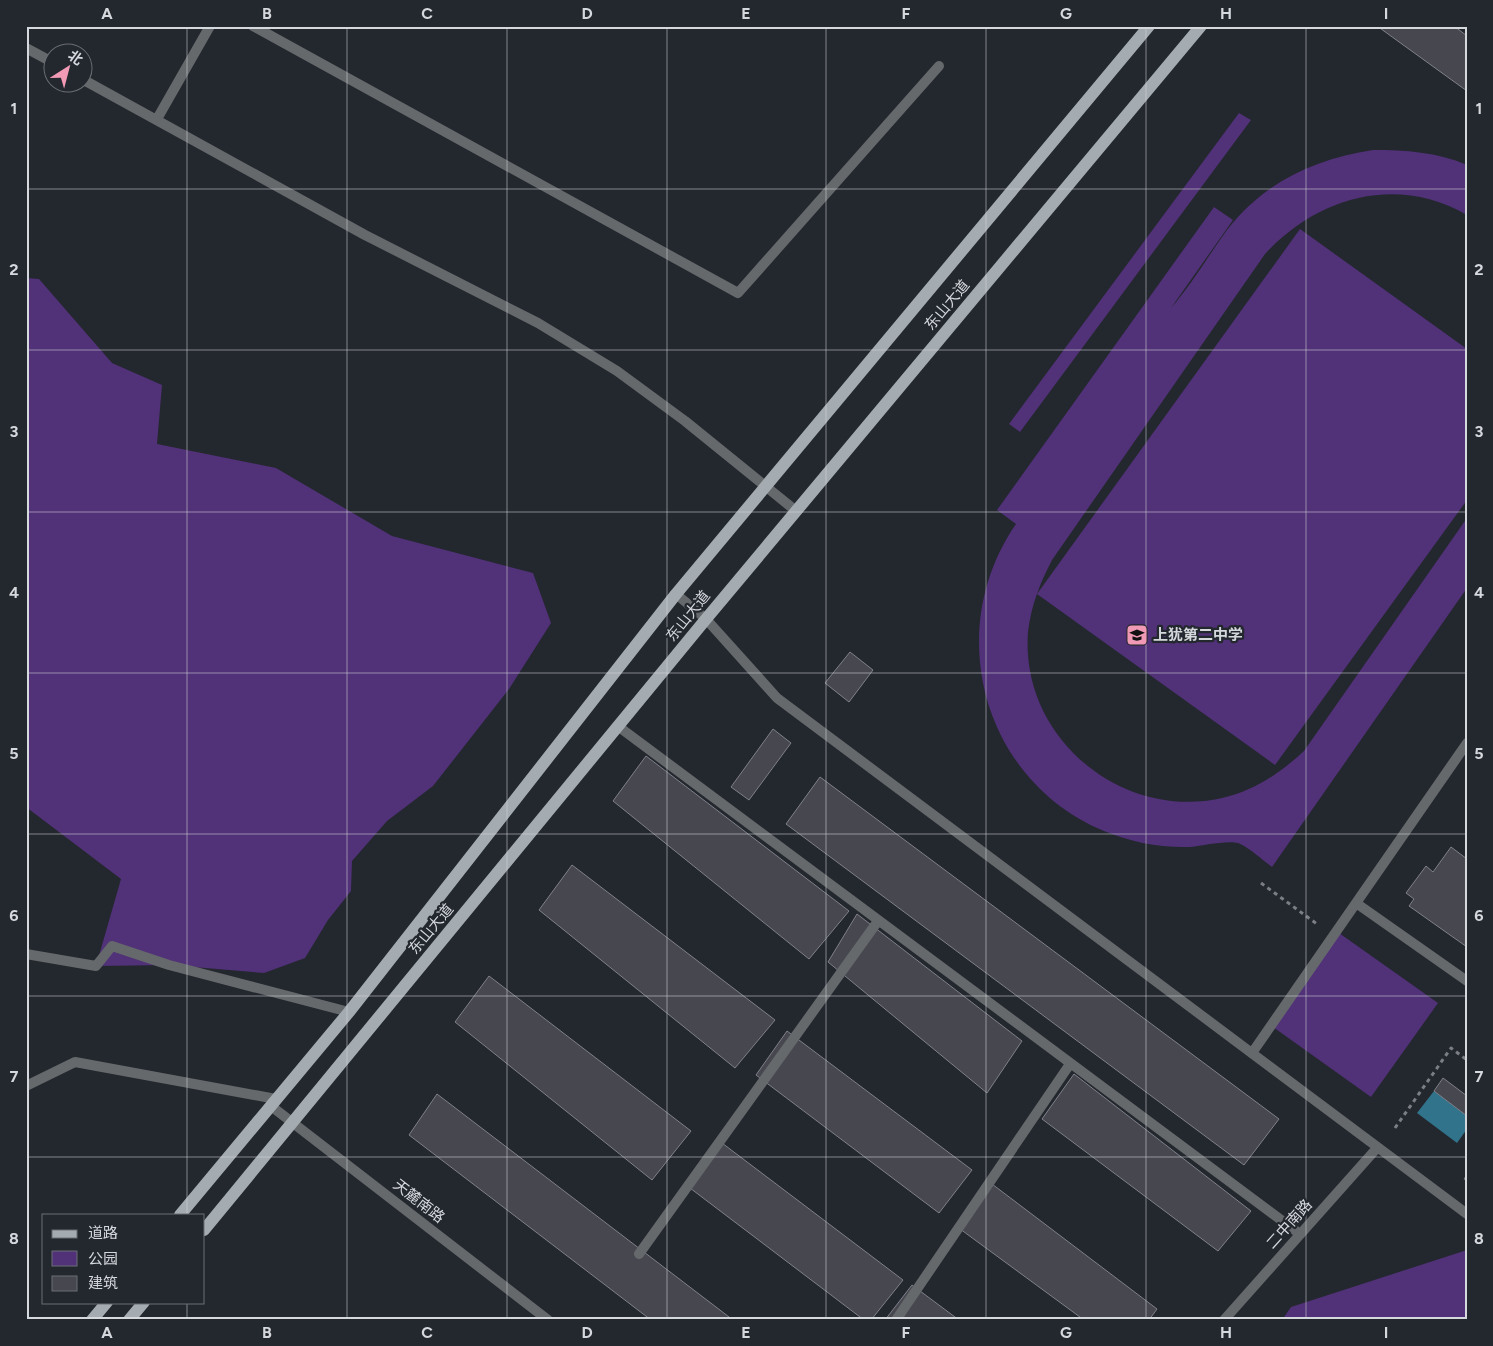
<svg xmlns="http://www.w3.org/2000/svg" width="1493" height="1346" viewBox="0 0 1493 1346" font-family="Figtree,'Noto Sans SC',sans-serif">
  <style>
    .green { fill: #513177 }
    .water { fill: #30738b }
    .building { fill: #474750; stroke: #80818a }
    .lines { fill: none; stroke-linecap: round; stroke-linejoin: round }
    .path { stroke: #7b7f85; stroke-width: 3; stroke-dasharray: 4 4; stroke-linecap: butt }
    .minor { stroke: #65696c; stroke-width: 10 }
    .tertiary { stroke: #65696c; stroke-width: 10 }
    .primary { stroke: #a4acb2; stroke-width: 12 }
    .grid { fill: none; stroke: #d5d8dd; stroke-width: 1; stroke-opacity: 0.55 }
    .labels { text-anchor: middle; stroke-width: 4.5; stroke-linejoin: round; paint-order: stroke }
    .street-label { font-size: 15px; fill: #d5d8dd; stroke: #23272e }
    .poi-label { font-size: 15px; font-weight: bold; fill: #d5d8dd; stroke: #23272e; text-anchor: start }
    .neatline { fill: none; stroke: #d5d8dd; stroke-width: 2 }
    .grid-label { font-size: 16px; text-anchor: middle; font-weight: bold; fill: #d5d8dd }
  </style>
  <rect width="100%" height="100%" fill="#23272e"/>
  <path class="green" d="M1239 113 1251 120 1020 432 1009 424Z
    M1373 150C1406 150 1437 152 1467 165V215C1397 174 1317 197 1265 254L1052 560C1040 583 1031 606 1028 632 1020 737 1121 821 1222 798 1254 791 1280 773 1304 751L1467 518V588L1272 867C1264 861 1247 846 1238 843 1227 840 1201 846 1189 847 1161 848 1130 842 1104 831 983 781 942 631 1016 524L997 510 1214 207 1233 220 1171 308C1192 284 1208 256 1227 230 1264 182 1315 159 1373 150Z
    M1300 229 1467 349V500L1275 765 1037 594Z
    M26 278 39 279 112 363 162 385 157 444 276 468 392 536 533 573 551 623 509 689 433 786 387 821 352 861 351 891 328 920 305 958 264 973 169 965 96 966 121 879 26 807Z
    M1339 933 1438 1003 1371 1097 1273 1027Z
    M1467 1250V1320H1282L1291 1307Z"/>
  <path class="water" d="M1434 1091 1467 1116V1129L1457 1143 1417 1113Z"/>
  <path class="building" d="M1377 26H1454L1467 36V91Z
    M850 652 873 670 849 702 825 683Z
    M773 729 791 743 749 800 731 787Z
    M646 756 849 911 809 959 613 801Z
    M820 777 1279 1119 1244 1165 786 824Z
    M1451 847 1467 859V947L1409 906 1414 899 1406 893 1426 866 1433 872Z
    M572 865 775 1020 735 1068 539 910Z
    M857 914 1022 1041 987 1093 828 962Z
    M489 976 691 1131 652 1180 455 1022Z
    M787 1031 972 1170 939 1213 756 1075Z
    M1074 1074 1251 1211 1218 1251 1042 1119Z
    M1443 1078 1467 1096V1116L1434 1091Z
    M437 1094 733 1320H651L409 1135Z
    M718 1140 903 1280 871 1320H864L686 1185Z
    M988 1181 1157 1309 1149 1320H1084L956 1226Z
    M912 1285 959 1320H885Z"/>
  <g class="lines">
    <path class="path" d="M1261 883 1317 924
      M1395 1128 1451 1048 1467 1060
      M1465 1180 1467 1176"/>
    <path class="minor" d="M253 26 738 293 939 66
      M157 119 210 26
      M619 727 1300 1234
      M1356 903 1467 981
      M26 954 96 966 112 946 169 965 349 1012
      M1252 1053 1467 743
      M26 1086 75 1062 276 1099
      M639 1254 878 921
      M896 1320 1070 1064"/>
    <path class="tertiary" d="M26 48 52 62
      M82 79 365 235 538 323 617 371 685 421 796 511
      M676 594 706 619 777 698 1467 1214
      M271 1106 548 1320
      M1224 1320 1377 1148"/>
    <path class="primary" d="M180 1215 349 1012 676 594 1149 26
      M204 1230 706 619 1201 26
      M92 1320 107 1302
      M129 1320 144 1302"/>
  </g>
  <path class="grid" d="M187 26V1215M347 26V1320M507 26V1320M667 26V1320M826 26V1320M986 26V1320M1146 26V1320M1306 26V1320M26 189H1467M26 350H1467M26 512H1467M26 673H1467M26 834H1467M26 996H1467M26 1157H1467M187 1302V1320"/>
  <defs>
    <g id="school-square" transform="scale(1.125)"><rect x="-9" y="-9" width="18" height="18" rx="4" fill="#f09ab5" stroke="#23272e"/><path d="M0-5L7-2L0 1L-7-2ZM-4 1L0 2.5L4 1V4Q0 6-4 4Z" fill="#111"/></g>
  </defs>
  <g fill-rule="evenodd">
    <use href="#school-square" x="1137" y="635"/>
  </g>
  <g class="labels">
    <g class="street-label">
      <text transform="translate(947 305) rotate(-50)" y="5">东山大道</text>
      <text transform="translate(688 616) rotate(-51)" y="5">东山大道</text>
      <text transform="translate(431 929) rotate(-50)" y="5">东山大道</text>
      <text transform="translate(419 1201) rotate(38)" y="5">天麓南路</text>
      <text transform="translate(1289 1224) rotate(-48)" y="5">二中南路</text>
    </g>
    <g class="poi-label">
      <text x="1153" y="640">上犹第二中学</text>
    </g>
  </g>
  <rect width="1493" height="1346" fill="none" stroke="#23272e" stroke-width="55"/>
  <rect x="42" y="1214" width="162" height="90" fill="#23272e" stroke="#6a6e74"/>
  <rect x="52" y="1230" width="25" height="8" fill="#a4acb2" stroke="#6a6e74"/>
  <text x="88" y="1238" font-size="15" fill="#d5d8dd">道路</text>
  <rect x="52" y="1251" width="25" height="15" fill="#513177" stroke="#6a6e74"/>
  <text x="88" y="1264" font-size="15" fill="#d5d8dd">公园</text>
  <rect x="52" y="1276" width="25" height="15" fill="#474750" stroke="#6a6e74"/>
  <text x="88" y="1288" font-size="15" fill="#d5d8dd">建筑</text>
  <g transform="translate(68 68) rotate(36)"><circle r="24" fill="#23272e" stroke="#6a6e74"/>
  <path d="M0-4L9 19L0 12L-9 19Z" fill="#f09ab5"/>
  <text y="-8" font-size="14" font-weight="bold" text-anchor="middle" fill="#d5d8dd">北</text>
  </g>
  <rect x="28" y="28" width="1438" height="1290" class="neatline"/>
  <g class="grid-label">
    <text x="107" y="19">A</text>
    <text x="267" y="19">B</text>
    <text x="427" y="19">C</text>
    <text x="587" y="19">D</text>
    <text x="746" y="19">E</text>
    <text x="906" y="19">F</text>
    <text x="1066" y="19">G</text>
    <text x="1226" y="19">H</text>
    <text x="1386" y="19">I</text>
    <text x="14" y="114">1</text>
    <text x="1479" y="114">1</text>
    <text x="14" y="275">2</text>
    <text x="1479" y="275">2</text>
    <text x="14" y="437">3</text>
    <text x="1479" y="437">3</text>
    <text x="14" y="598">4</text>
    <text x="1479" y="598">4</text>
    <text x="14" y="759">5</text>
    <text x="1479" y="759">5</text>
    <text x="14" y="921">6</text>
    <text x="1479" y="921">6</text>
    <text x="14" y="1082">7</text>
    <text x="1479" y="1082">7</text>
    <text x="14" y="1244">8</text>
    <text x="1479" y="1244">8</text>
    <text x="107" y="1338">A</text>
    <text x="267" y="1338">B</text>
    <text x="427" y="1338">C</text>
    <text x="587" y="1338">D</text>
    <text x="746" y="1338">E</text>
    <text x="906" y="1338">F</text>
    <text x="1066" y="1338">G</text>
    <text x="1226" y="1338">H</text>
    <text x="1386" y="1338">I</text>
  </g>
</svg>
